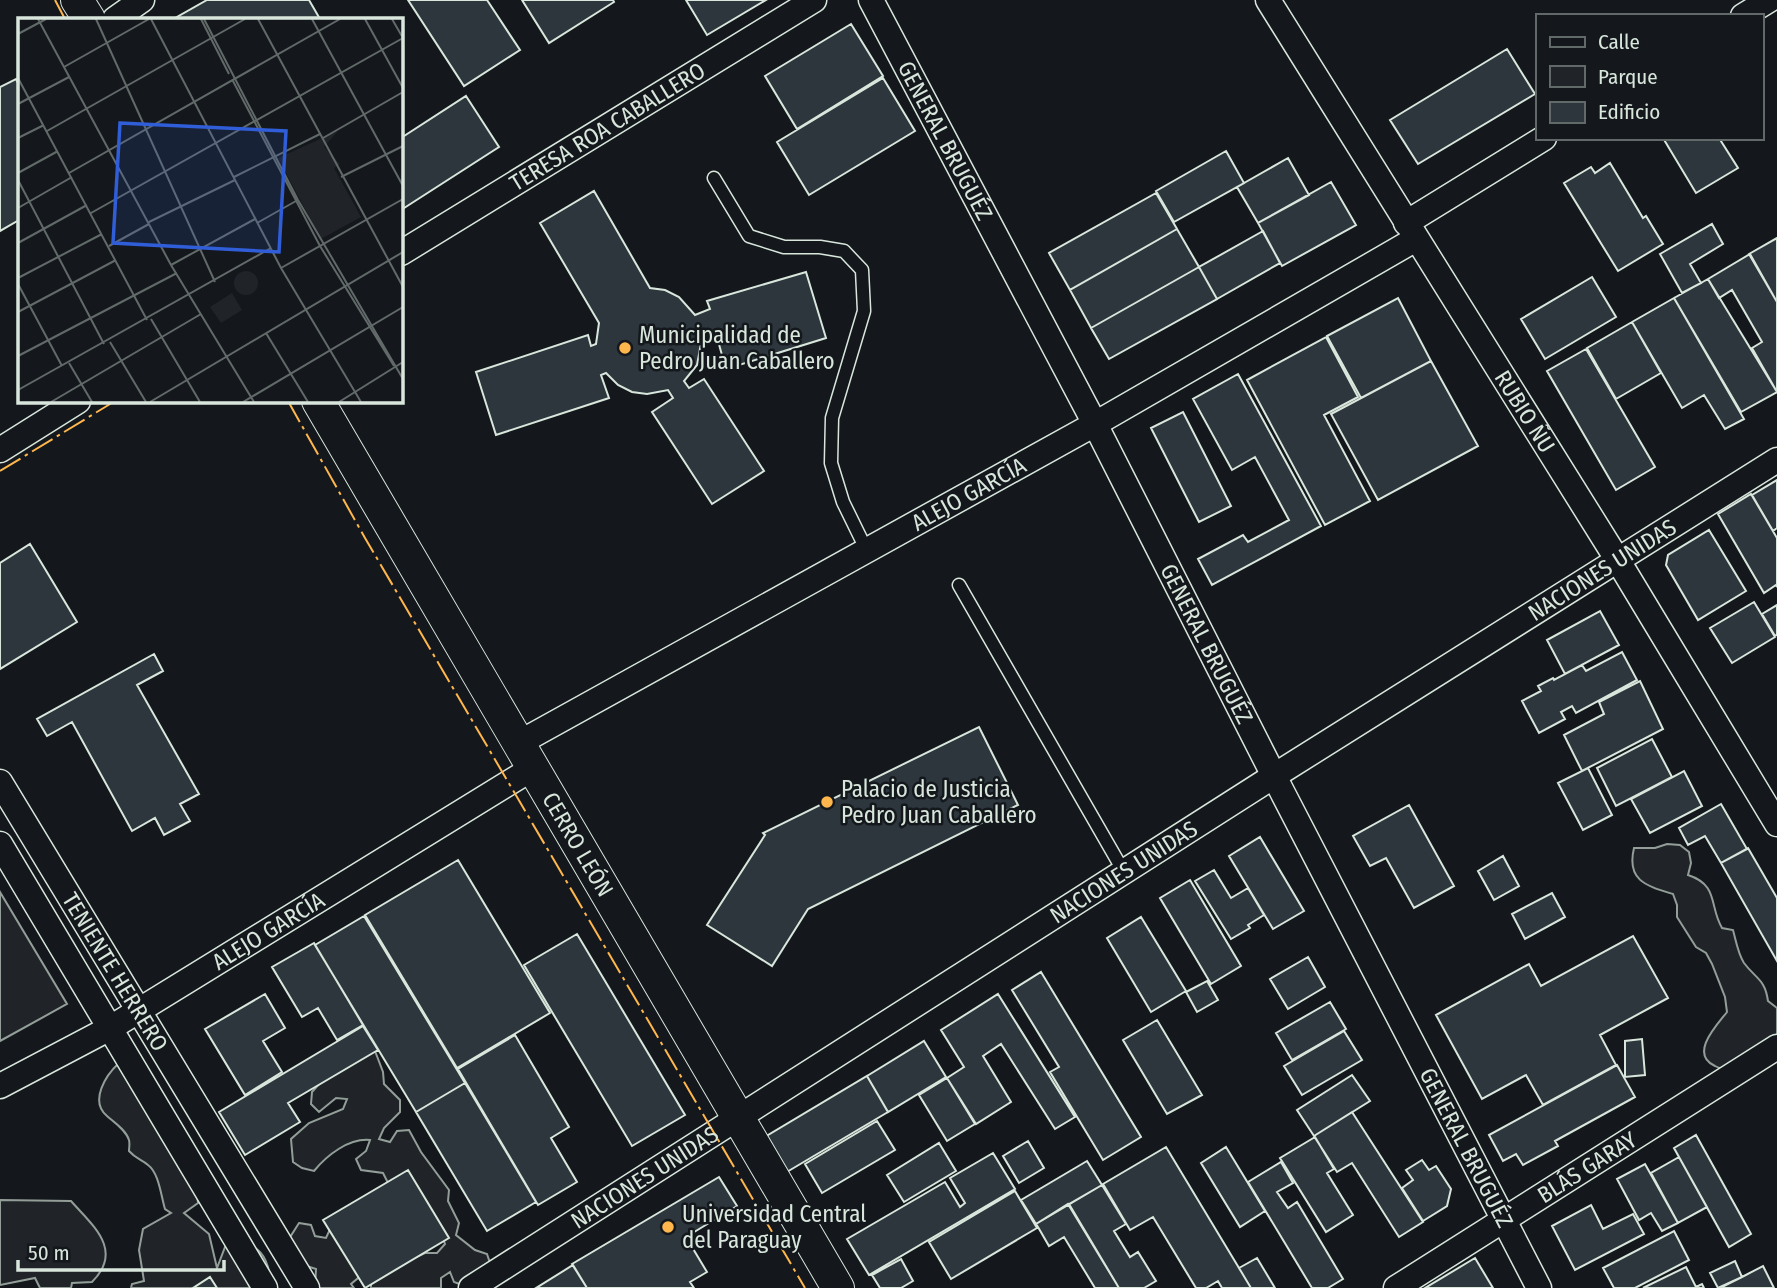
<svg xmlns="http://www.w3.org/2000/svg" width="1777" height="1288" viewBox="0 0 1777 1288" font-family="'Fira Sans Condensed',sans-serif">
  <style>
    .green { fill: #202428; stroke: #939e99; stroke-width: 2 }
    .building { fill: #2c363c; stroke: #d8e6dc; stroke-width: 2 }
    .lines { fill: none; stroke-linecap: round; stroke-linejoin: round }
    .service-casing { stroke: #d8e6dc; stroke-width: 15 }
    .minor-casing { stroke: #d8e6dc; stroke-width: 27 }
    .tertiary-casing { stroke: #d8e6dc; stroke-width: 34 }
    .service { stroke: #14181c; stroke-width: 12 }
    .minor { stroke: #14181c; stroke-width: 24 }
    .tertiary { stroke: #14181c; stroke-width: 32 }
    .power { stroke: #ffb74d; stroke-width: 2; stroke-dasharray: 24 5 3.5 5; stroke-linecap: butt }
    .poi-dot { fill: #ffb74d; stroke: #14181c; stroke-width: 2.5 }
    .labels { text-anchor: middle; stroke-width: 5; stroke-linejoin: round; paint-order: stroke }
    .street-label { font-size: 23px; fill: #d8e6dc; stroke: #14181c }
    .poi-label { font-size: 23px; fill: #d8e6dc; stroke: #14181c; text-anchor: start }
    .inset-road { fill: none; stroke: #626a69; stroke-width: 2 }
    .view { fill: #305dd8; fill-opacity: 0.15; stroke: #305dd8; stroke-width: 3.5 }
    .inset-edge { fill: none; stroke: #d8e6dc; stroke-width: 3.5 }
  </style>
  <rect width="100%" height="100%" fill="#14181c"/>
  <path class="green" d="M1667 844 1680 845 1689 852 1691 863 1688 875C1719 885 1709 906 1722 928L1733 930C1736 941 1738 954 1744 963 1756 979 1765 979 1768 1001L1777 1008V1051C1766 1057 1754 1066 1742 1069 1735 1071 1722 1070 1715 1066 1689 1054 1716 1026 1727 1012L1725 997 1712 964 1706 953 1696 947 1677 917V905L1673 894C1647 886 1626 881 1634 848H1655Z
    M0 892 67 1004 0 1041Z
    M375 1051 383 1072 384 1084 400 1100V1112L384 1128 379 1139 390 1142 397 1131 409 1130 421 1152 449 1190 448 1201 459 1223 456 1235 475 1250 487 1254 491 1266 465 1286 454 1282 450 1272 441 1278V1288H371V1278L425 1253H437L445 1244 441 1233 388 1183 383 1173 361 1170 356 1159 366 1151 370 1140C349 1138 327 1155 314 1171L302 1168 293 1162 291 1139 309 1123 343 1109 347 1099 336 1098 319 1112 311 1104 312 1092 320 1083Z
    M119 1063 197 1191 198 1203 184 1213 209 1234 217 1268 225 1247C259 1236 270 1259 271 1288H131L132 1284 144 1281 139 1250 143 1229 171 1213 165 1209C161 1196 159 1173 148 1165 141 1159 136 1159 129 1151 129 1148 130 1144 129 1140 126 1130 114 1122 107 1116 89 1101 106 1075 119 1063Z
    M0 1200 71 1201C93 1226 124 1250 92 1282L72 1283 71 1288H40L35 1278 0 1285Z
    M299 1223 311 1225 315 1236 326 1238 331 1227 369 1269 351 1284 354 1288H315L316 1269 294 1262 287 1242Z"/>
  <path class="building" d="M207 0H309L320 19H179L177 17Z
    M408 0H487L520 50 464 86Z
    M522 0H613L614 2 549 43Z
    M686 0H766L707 35Z
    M851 24 883 76 797 129 765 76Z
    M1507 49 1535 94 1418 164 1390 120Z
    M883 78 915 131 809 195 777 142Z
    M16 79 19 85V220L0 231V87Z
    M466 96 499 147 401 210V138Z
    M1663 138H1719L1738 168 1696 193Z
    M1226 151 1244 183 1174 222 1156 191Z
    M1288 158 1309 195 1258 223 1237 187Z
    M1610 163 1643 218 1646 216 1663 244 1618 271 1564 183 1591 167 1595 173Z
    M1331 182 1356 225 1282 266 1258 223Z
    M594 191 650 288 665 290 679 297 695 315 710 309 707 301 806 272 826 338 726 369 716 334 702 338 697 365 684 381 689 388 704 379 764 471 712 504 652 412 673 398 668 390 647 394 632 392 618 385 606 373 601 375 609 398 496 435 476 372 588 335 591 346 596 344 599 323 540 223Z
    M1156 193 1177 229 1070 290 1049 253Z
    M1712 224 1723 244 1690 264 1701 283 1682 293 1660 254Z
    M1177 229 1199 267 1091 328 1070 290Z
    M1263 231 1280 263 1217 299 1199 267Z
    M1777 238V302L1749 254Z
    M1750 254 1777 302V392L1752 348 1762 342 1732 290 1719 298 1708 279Z
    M1199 267 1217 299 1109 359 1091 328Z
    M1592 277 1616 317 1545 359 1521 319Z
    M1708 279 1777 392 1741 412 1674 298Z
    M1398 298 1431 361 1361 398 1327 336Z
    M1674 298 1744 419 1725 429 1704 395 1682 408 1632 322Z
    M1632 322 1661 373 1616 399 1587 348Z
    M1326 337 1358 397 1324 415 1370 501 1325 525 1247 380Z
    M1586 349 1655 467 1616 490 1547 371Z
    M1431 361 1478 446 1378 500 1331 414Z
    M1238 374 1321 526 1212 585 1198 559 1243 535 1248 542 1289 520 1255 457 1232 470 1193 399Z
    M1183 412 1231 506 1199 522 1151 428Z
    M1777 480V528L1773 531 1752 495Z
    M1751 494 1777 538V587L1776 585 1764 593 1718 514Z
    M1709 530 1746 591 1698 620 1666 565 1668 555Z
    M30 544 77 622 0 669V563Z
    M1754 602 1775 637 1732 663 1710 628Z
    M1777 605V635L1775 636 1762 614Z
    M1600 611 1619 645 1565 674 1547 640Z
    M1622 652 1637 680 1576 713 1572 706 1561 712 1565 719 1539 733 1522 701 1541 691 1538 686 1553 678 1554 680 1582 665 1586 671Z
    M154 654 163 671 137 685 199 794 180 804 190 821 164 835 155 818 132 831 72 722 47 736 37 719Z
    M1640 681 1663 729 1582 771 1564 735 1604 714 1599 702Z
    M979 727 1018 805 808 909 772 966 707 925 765 835 763 833Z
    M1652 739 1672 777 1616 806 1597 768Z
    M1588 768 1612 815 1583 830 1558 783Z
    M1684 771 1702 806 1650 833 1631 799Z
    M1721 804 1747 849 1721 863 1705 836 1688 845 1679 828Z
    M1409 805 1454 886 1414 908 1386 858 1370 866 1353 836Z
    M1260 837 1304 911 1273 929 1229 856Z
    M1748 848 1777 898V961L1721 863Z
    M1503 856 1519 886 1494 900 1478 871Z
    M458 860 550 1013 457 1068 365 915Z
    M1214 870 1231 898 1248 888 1264 915 1248 925 1250 928 1231 939 1195 881Z
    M1190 880 1241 966 1211 984 1160 898Z
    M1552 893 1565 917 1525 939 1512 914Z
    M364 916 465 1083 416 1112 315 945Z
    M1141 917 1186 991 1151 1012 1107 938Z
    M577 934 685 1115 632 1146 524 965Z
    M1633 936 1668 998 1600 1035 1616 1065 1543 1105 1526 1075 1482 1099 1436 1015 1529 964 1541 986Z
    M314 943 363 1025 337 1040 318 1008 302 1017 272 967Z
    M1308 957 1325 987 1288 1009 1270 979Z
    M1041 972 1141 1137 1103 1160 1050 1072 1059 1067 1012 990Z
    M1207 981 1218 1000 1197 1012 1186 992Z
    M265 994 285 1028 263 1041 282 1072 245 1095 205 1029Z
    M998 994 1075 1117 1055 1129 1001 1044 983 1056 1011 1102 976 1124 947 1078 964 1067 941 1030Z
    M1330 1002 1346 1029 1292 1060 1276 1033Z
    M1157 1020 1202 1095 1167 1114 1123 1040Z
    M363 1026 378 1050 288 1103 300 1122 245 1155 219 1112Z
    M1344 1031 1362 1060 1302 1095 1284 1066Z
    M515 1035 569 1127 551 1138 577 1182 538 1205 458 1069Z
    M1642 1039 1645 1075 1625 1077V1041Z
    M924 1041 946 1077 888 1112 867 1076Z
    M1617 1065 1635 1097 1555 1141 1558 1146 1523 1165 1516 1154 1503 1161 1489 1135Z
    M1352 1075 1370 1101 1314 1136 1297 1110Z
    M867 1076 888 1112 775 1179 753 1144Z
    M947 1078 975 1124 947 1141 919 1095Z
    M465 1083 536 1202 487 1231 416 1112Z
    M1352 1112 1423 1222 1399 1237 1352 1163 1337 1172 1314 1136Z
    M877 1121 895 1150 822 1193 805 1164Z
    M1696 1135 1751 1234 1729 1247 1674 1148Z
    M1315 1137 1334 1169 1327 1173 1353 1215 1326 1232 1280 1158Z
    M1028 1141 1044 1168 1019 1183 1003 1156Z
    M939 1143 956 1171 904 1202 887 1175Z
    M1166 1147 1239 1268 1251 1288H1222L1218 1281 1206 1288H1196L1153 1217 1130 1230 1103 1184Z
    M1226 1147 1265 1211 1240 1227 1201 1163Z
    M993 1153 1015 1189 869 1275 847 1239 945 1182 960 1207 965 1203 950 1178Z
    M1679 1157 1707 1207 1678 1223 1651 1173Z
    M1422 1160 1429 1170 1436 1166 1451 1189 1447 1206 1423 1221 1402 1188 1413 1180 1406 1170Z
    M1087 1161 1102 1185 1036 1224 1021 1200Z
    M1281 1162 1293 1183 1277 1192 1288 1208 1297 1202 1343 1279 1328 1288H1312L1248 1182Z
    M1645 1164 1678 1223 1662 1231 1651 1213 1639 1220 1617 1179Z
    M408 1170 449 1238 365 1288 323 1220Z
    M719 1177 737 1206 686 1237 707 1272 690 1282 694 1288H587L572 1264Z
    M1102 1185 1126 1224 1114 1231 1130 1257 1138 1252 1156 1281 1144 1288H1119L1069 1204Z
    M1015 1191 1037 1228 951 1279 929 1242Z
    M1068 1204 1119 1288H1095L1064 1237 1049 1246 1038 1227 1036 1224Z
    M1591 1205 1603 1229 1633 1214 1644 1234 1575 1270 1552 1226Z
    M1674 1231 1689 1260 1635 1288H1614L1603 1268Z
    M1257 1258 1275 1288H1251L1239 1268Z
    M1475 1258 1493 1288H1425Z
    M901 1259 913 1281 901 1288H880L872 1275Z
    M1735 1261 1742 1277 1718 1288 1710 1273Z
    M573 1265 587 1288H536Z
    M1763 1266 1774 1288H1720L1742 1277Z
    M1686 1267 1696 1287 1702 1284 1704 1288H1643Z
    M210 1277 217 1288H193Z"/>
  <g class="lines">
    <g class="service-casing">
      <path id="service" d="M714 178 749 236 784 247H820L844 251 862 270 864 311 832 418 831 463 843 502 867 551
        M959 585 1124 872"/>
    </g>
    <g class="minor-casing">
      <g id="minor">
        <path id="s1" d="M871 0 1095 424 1274 776 1539 1288"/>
        <path id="s2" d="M1268 0 1617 559 1777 824"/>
        <path d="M1743 16 1769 0"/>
        <path d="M115 19 142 0"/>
        <path d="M1406 223 1544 138"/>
        <path id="s3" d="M401 253 814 0"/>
        <path d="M0 450 78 401"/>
        <path id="s4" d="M519 743 1095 424 1416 239"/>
        <path id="s5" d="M0 782 307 1288"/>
        <path d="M0 844 265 1288"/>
        <path id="s6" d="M0 1086 112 1027 533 768"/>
        <path id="s7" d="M471 1288 1274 776 1777 460"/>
        <path id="s8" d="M1396 1288 1777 1047"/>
      </g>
    </g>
    <g class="tertiary-casing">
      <g id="tertiary">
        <path d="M77 0 89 19"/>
        <path id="s9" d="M318 401 838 1288"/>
      </g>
    </g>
    <use href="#service" class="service"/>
    <use href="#minor" class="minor"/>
    <use href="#tertiary" class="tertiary"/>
    <path class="power" d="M55 0 65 19
      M288 401 365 538 805 1288
      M0 471 115 401"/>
  </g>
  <g class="poi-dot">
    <circle cx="625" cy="348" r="7"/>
    <circle cx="827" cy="802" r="7"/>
    <circle cx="668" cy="1227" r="7"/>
  </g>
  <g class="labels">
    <g class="street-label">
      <text dy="8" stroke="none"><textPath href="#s3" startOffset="242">TERESA ROA CABALLERO</textPath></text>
      <text dy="8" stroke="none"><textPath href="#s1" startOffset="159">GENERAL BRUGUÉZ</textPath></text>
      <text dy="8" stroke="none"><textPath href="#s2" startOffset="485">RUBIO ÑU</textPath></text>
      <text dy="8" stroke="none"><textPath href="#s4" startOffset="514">ALEJO GARCÍA</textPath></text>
      <text dy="8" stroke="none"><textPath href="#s7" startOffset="1340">NACIONES UNIDAS</textPath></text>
      <text dy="8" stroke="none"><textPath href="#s1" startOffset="726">GENERAL BRUGUÉZ</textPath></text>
      <text dy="8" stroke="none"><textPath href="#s9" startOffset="514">CERRO LEÓN</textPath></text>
      <text dy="8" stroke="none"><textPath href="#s7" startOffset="774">NACIONES UNIDAS</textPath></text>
      <text dy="8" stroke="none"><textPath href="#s6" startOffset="310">ALEJO GARCÍA</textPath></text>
      <text dy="8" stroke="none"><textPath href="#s5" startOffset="222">TENIENTE HERRERO</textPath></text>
      <text dy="8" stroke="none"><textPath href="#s1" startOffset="1293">GENERAL BRUGUÉZ</textPath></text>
      <text dy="8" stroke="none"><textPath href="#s8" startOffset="226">BLÁS GARAY</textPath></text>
      <text dy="8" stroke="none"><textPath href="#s7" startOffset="206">NACIONES UNIDAS</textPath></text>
    </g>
    <g class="poi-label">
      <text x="639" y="343">Municipalidad de<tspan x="639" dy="26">Pedro Juan Caballero</tspan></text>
      <text x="841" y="797">Palacio de Justicia<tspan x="841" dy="26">Pedro Juan Caballero</tspan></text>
      <text x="682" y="1222">Universidad Central<tspan x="682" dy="26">del Paraguay</tspan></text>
    </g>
  </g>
  <g transform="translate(18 18)">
    <rect width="385" height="385" fill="#14181c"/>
    <path d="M320 113 306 129 322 146 316 150 343 199 303 221 260 140ZM216 265a12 12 0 1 1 24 0a12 12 0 1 1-24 0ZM214 275 224 292 203 305 192 289Z" fill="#202428"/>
    <path class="inset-road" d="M20 1 153 247 236 384M78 1 197 264M133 1 263 250 343 384M183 1 211 56M186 1 280 182 385 361M240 1 385 269M294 1 385 168M347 1 385 70M374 1 385 20M0 16 28 1M46 49 131 1M0 60 129 302M215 63 302 228 376 348M0 86 51 59M29 113 227 1M0 120 26 107M305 120 385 74M0 155 40 133M51 155 322 1M216 159 302 116M323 159 385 128M0 162 86 326M0 190 54 159M73 195 385 20M131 204 217 162M239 205 278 183M0 225 69 187M91 228 131 206M153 247 237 201M263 250 385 181M0 260 84 216M0 266 44 348M0 294 98 242M133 301 182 384M248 315 290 384M92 324 128 384M0 338 159 255M51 345 74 384M0 372 253 230M33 384 183 296M132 384 385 234M225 384 385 289M321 384 385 344"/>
    <path class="view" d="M102 105 268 113 261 234 95 225Z"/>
    <rect width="385" height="385" class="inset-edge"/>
  </g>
  <rect x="1536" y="14" width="228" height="126" fill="#14181c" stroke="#626a69" stroke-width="2"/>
  <rect x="1550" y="37" width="35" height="10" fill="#14181c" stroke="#626a69" stroke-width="2"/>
  <text x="1598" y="49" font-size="21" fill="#d8e6dc">Calle</text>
  <rect x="1550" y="66" width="35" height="21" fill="#202428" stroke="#626a69" stroke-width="2"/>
  <text x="1598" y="84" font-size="21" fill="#d8e6dc">Parque</text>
  <rect x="1550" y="102" width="35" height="21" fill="#2c363c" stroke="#626a69" stroke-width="2"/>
  <text x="1598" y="119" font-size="21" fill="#d8e6dc">Edificio</text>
  <path d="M18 1260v10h206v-10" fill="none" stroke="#d8e6dc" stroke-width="3.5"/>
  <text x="28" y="1260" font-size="21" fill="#d8e6dc" stroke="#14181c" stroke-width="5" paint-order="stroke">50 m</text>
</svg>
